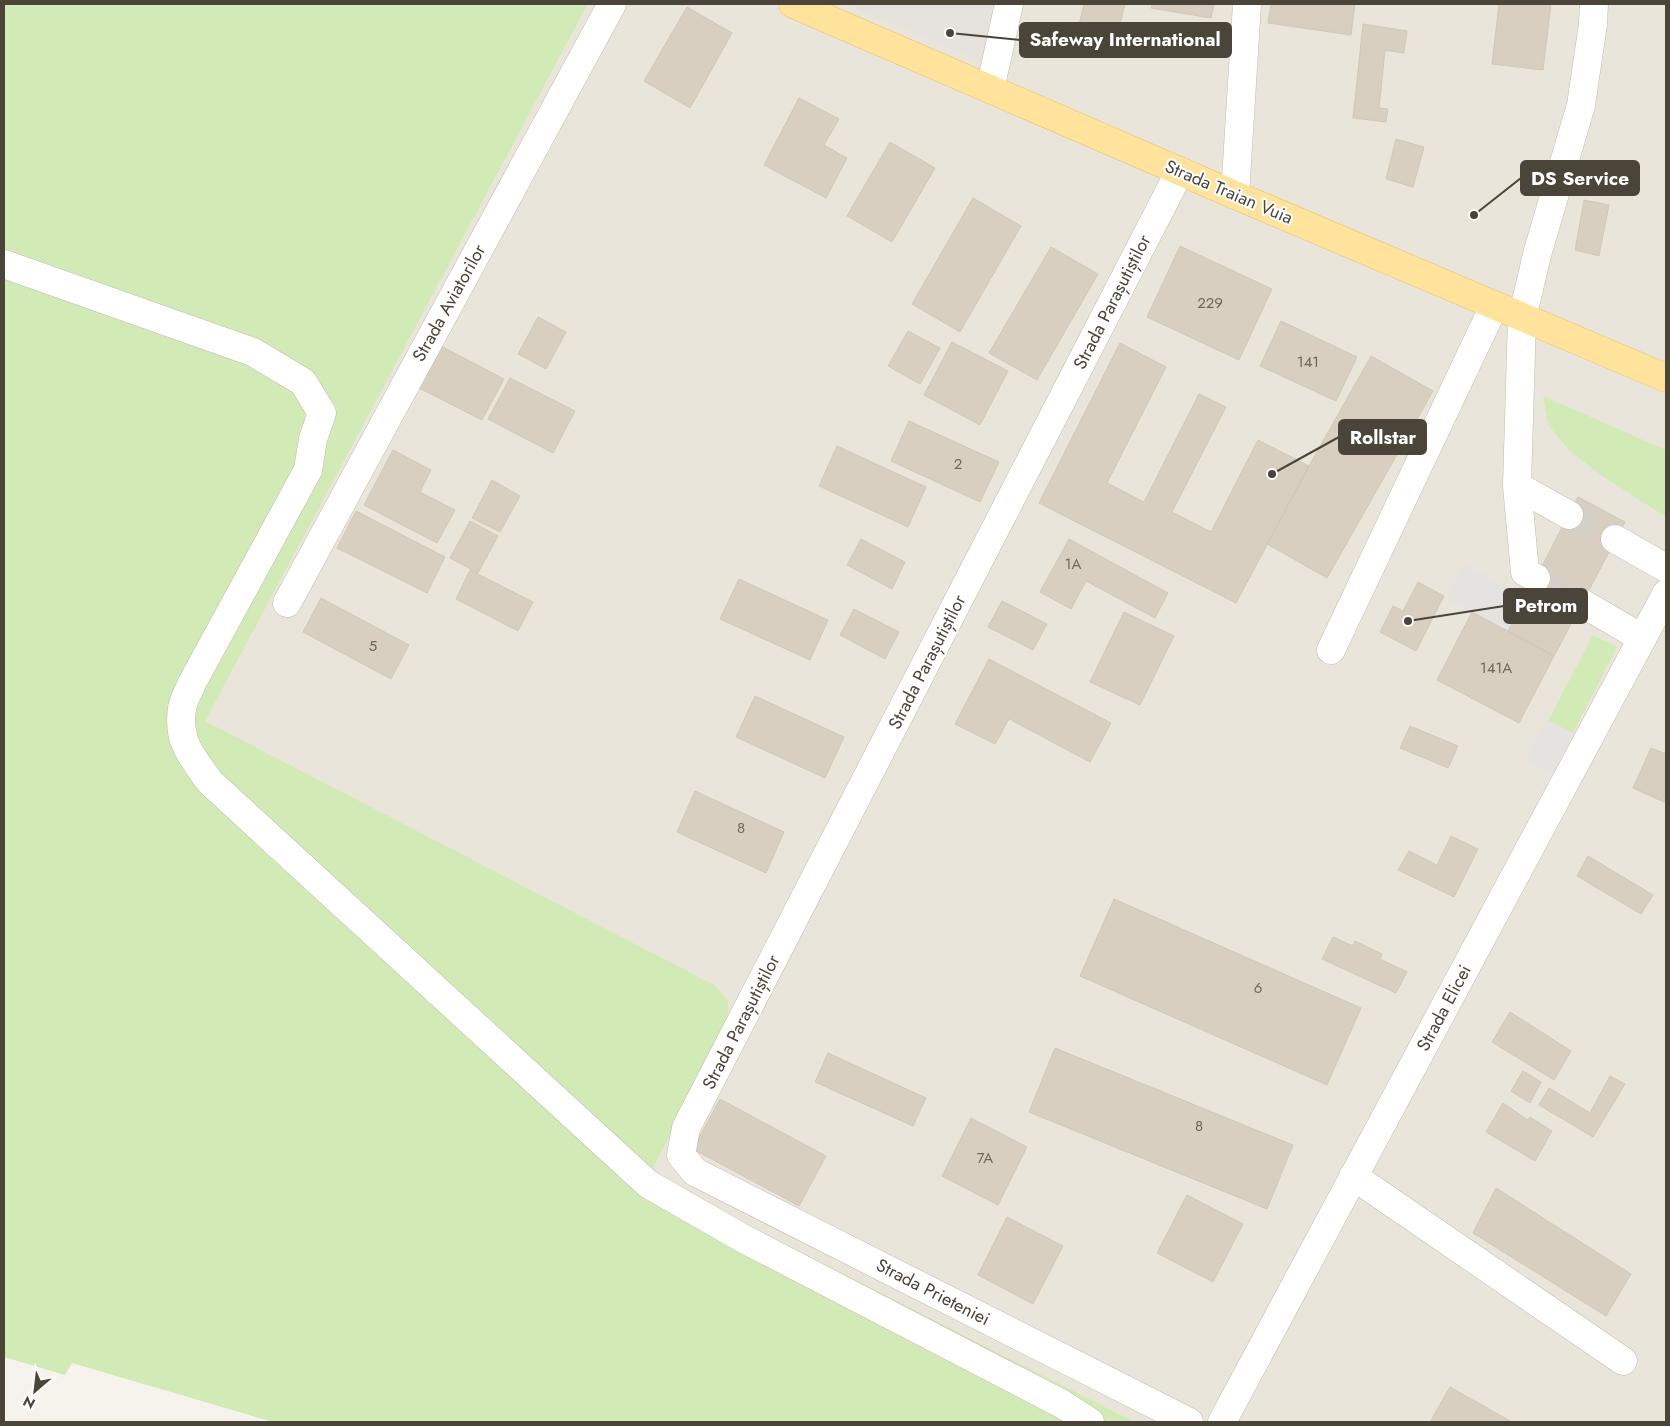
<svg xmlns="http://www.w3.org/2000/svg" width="1670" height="1426" viewBox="0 0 1670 1426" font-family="Jost,sans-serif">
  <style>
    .residential { fill: #eae5da }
    .industrial { fill: #e6e2dd }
    .green { fill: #d2eab5 }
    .parking { fill: #e5e3e0 }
    .building { fill: #d8cfc1; stroke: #d3c7b4 }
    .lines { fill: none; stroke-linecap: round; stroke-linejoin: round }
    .minor-tunnel { stroke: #d4d0c8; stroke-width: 28; stroke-dasharray: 28 14; stroke-linecap: butt }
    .minor-casing { stroke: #c2bbae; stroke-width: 29 }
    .major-casing { stroke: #e6c16a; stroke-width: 29 }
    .minor { stroke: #fff; stroke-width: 28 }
    .major { stroke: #ffe39c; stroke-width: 28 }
    .labels { text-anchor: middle; stroke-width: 4; stroke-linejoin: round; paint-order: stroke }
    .number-label { font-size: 15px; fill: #6e675b }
    .street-label { font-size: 18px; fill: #4b4439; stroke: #fff }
    .leader { fill: none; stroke: #4b4439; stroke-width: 2 }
    .callout-dot { fill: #4b4439; stroke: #fff; stroke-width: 2 }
    .callout { fill: #4b4439; stroke: #4b4439; stroke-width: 2 }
    .callout-label { font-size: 19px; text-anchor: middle; font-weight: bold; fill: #fff }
  </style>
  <rect width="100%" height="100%" fill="#f6f3ec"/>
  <path class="residential" d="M588 4H1666V1422H1135L650 1175 728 1018 204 721Z"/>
  <path class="industrial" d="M844 4H994L982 62Z"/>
  <path class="green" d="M4 4H588L205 721 714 985 728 1000V1018L650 1175 1135 1422H273L72 1363 65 1375 4 1357Z
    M1543 396 1666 450V517L1604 477 1571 452 1548 425Z
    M1593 635 1617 647 1573 733 1548 721Z"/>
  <path class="parking" d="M1465 564 1526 597 1508 631 1447 599Z
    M1547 720 1573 733 1553 775 1526 761Z"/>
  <path class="building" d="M1084 4H1125L1116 39 1078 29Z
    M1152 4H1214L1211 18 1151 8Z
    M1271 4H1355L1351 35 1268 23Z
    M1499 4H1551L1543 70 1492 64Z
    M687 7 732 33 690 108 644 81Z
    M1363 24 1407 31 1404 53 1385 50 1379 108 1388 109 1386 122 1353 118Z
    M799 98 839 119 824 145 847 158 826 198 764 165Z
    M1396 139 1424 147 1413 187 1386 179Z
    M890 142 935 168 892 242 847 216Z
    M973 198 1021 226 960 332 912 304Z
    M1584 200 1609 205 1599 256 1575 250Z
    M1180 246 1272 289 1239 360 1147 317Z
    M1051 247 1098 274 1037 380 989 353Z
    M538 317 566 332 546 369 518 354Z
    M1281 321 1357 357 1336 401 1260 366Z
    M908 331 940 348 920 384 888 366Z
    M952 342 1008 371 980 425 924 395Z
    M1120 343 1166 367 1107 483 1144 502 1199 394 1226 407 1172 512 1211 532 1258 440 1309 466 1236 603 1039 503Z
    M439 345 504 379 482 420 417 387Z
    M1371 356 1433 391 1327 578 1267 544 1309 466Z
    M510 378 575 411 553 453 488 419Z
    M909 421 999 462 980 502 891 461Z
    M837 446 926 487 908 527 819 486Z
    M393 450 431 470 420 492 455 510 437 543 364 505Z
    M492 480 520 496 500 532 472 518Z
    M1578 497 1625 522 1554 656 1508 631Z
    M356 511 445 557 427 593 337 548Z
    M470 521 498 536 478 573 450 558Z
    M861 539 905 562 892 589 847 565Z
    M1069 539 1168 593 1155 618 1086 581 1071 609 1040 592Z
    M470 570 533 602 518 631 456 599Z
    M739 579 828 620 810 660 720 619Z
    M1418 582 1444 596 1416 651 1380 632 1393 606 1403 611Z
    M321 598 409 645 391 679 303 632Z
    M1002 601 1047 624 1033 650 988 627Z
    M854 609 899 632 885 659 840 635Z
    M1124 612 1174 636 1140 705 1090 682Z
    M1472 612 1554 656 1519 723 1437 680Z
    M989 659 1111 723 1090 762 1009 719 995 744 955 724Z
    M755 696 844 737 825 778 736 737Z
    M1410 726 1458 746 1448 768 1400 748Z
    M1651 748 1666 754V803L1633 788Z
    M695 791 784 832 766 873 677 832Z
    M1451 836 1478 849 1454 897 1398 870 1409 851 1437 865Z
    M1588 856 1653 895 1641 914 1577 876Z
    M1114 899 1361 1008 1327 1085 1080 976Z
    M1333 937 1353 946 1355 941 1382 954 1380 959 1407 972 1396 993 1322 959Z
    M1510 1012 1571 1051 1554 1080 1492 1042Z
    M1055 1048 1293 1145 1267 1209 1029 1112Z
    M828 1053 926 1098 913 1126 815 1082Z
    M1523 1071 1541 1082 1530 1103 1511 1091Z
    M1610 1076 1625 1084 1593 1137 1539 1105 1549 1088 1590 1113Z
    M720 1099 826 1156 799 1206 693 1149Z
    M1503 1103 1528 1120 1530 1117 1552 1131 1535 1161 1486 1132Z
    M971 1118 1027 1147 998 1205 942 1176Z
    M1496 1188 1631 1274 1606 1316 1473 1233Z
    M1187 1195 1243 1224 1213 1282 1157 1253Z
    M1007 1217 1063 1246 1033 1304 978 1275Z
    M1450 1387 1512 1422H1430Z"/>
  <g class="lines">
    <path class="minor-tunnel" d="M1569 515 1615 539
      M1536 578 1582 603"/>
    <g class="minor-casing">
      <path id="minor" d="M990 89 1009 4
        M1180 171 686 1128 681 1155 695 1172 1189 1422
        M1235 195 1247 4
        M4 264 253 352 303 382 322 413 313 439 308 470 192 683C189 691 183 700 182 709 177 741 192 757 210 782L648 1184 744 1239 1062 1404 1090 1422
        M1517 486 1569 515
        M1615 539 1666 568
        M1536 578 1525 572 1517 486 1522 318 1538 251 1581 105 1593 24 1594 4
        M287 603 612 4
        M1582 603 1642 638
        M1331 650 1494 306
        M1353 1176 1623 1361
        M1222 1422 1666 594"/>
    </g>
    <g class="major-casing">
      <path id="major" d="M793 4 1235 195 1666 378"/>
    </g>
    <use href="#minor" class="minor"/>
    <use href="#major" class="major"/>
  </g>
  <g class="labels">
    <g class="number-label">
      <text x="1210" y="308">229</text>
      <text x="1308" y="367">141</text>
      <text x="958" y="469">2</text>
      <text x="1073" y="569">1A</text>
      <text x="373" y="651">5</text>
      <text x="1496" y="673">141A</text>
      <text x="741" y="833">8</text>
      <text x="1258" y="993">6</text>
      <text x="1199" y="1131">8</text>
      <text x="985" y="1163">7A</text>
    </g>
    <g class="street-label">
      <text transform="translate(1229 192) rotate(23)" y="6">Strada Traian Vuia</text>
      <text transform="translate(1112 302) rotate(-63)" y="6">Strada Parașutiștilor</text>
      <text transform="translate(449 303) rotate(-61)" y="6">Strada Aviatorilor</text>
      <text transform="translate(927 662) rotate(-63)" y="6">Strada Parașutiștilor</text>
      <text transform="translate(1444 1008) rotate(-62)" y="6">Strada Elicei</text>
      <text transform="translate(741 1022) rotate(-63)" y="6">Strada Parașutiștilor</text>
      <text transform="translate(933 1292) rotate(27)" y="6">Strada Prieteniei</text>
    </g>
  </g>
  <path class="leader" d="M950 33L1020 40M1474 215L1521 178M1272 474L1339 437M1408 621L1504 606"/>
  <g class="callout-dot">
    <circle cx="950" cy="33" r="5"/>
    <circle cx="1474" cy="215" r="5"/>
    <circle cx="1272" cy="474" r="5"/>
    <circle cx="1408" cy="621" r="5"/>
  </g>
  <g class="callout">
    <rect x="1020" y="23" width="211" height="34" rx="5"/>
    <rect x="1521" y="161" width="118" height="34" rx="5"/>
    <rect x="1339" y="420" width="87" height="34" rx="5"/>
    <rect x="1504" y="589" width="83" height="34" rx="5"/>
  </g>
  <g class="callout-label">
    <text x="1125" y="46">Safeway International</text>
    <text x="1580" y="185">DS Service</text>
    <text x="1383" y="444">Rollstar</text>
    <text x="1546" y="612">Petrom</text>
  </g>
  <rect width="1670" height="1426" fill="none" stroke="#4b4439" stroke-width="10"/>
  <g transform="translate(35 1391) rotate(208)" stroke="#ffffff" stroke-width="4" paint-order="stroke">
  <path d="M0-4L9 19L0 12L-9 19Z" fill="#4b4439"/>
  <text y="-8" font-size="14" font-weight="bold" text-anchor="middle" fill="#4b4439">N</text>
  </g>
</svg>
